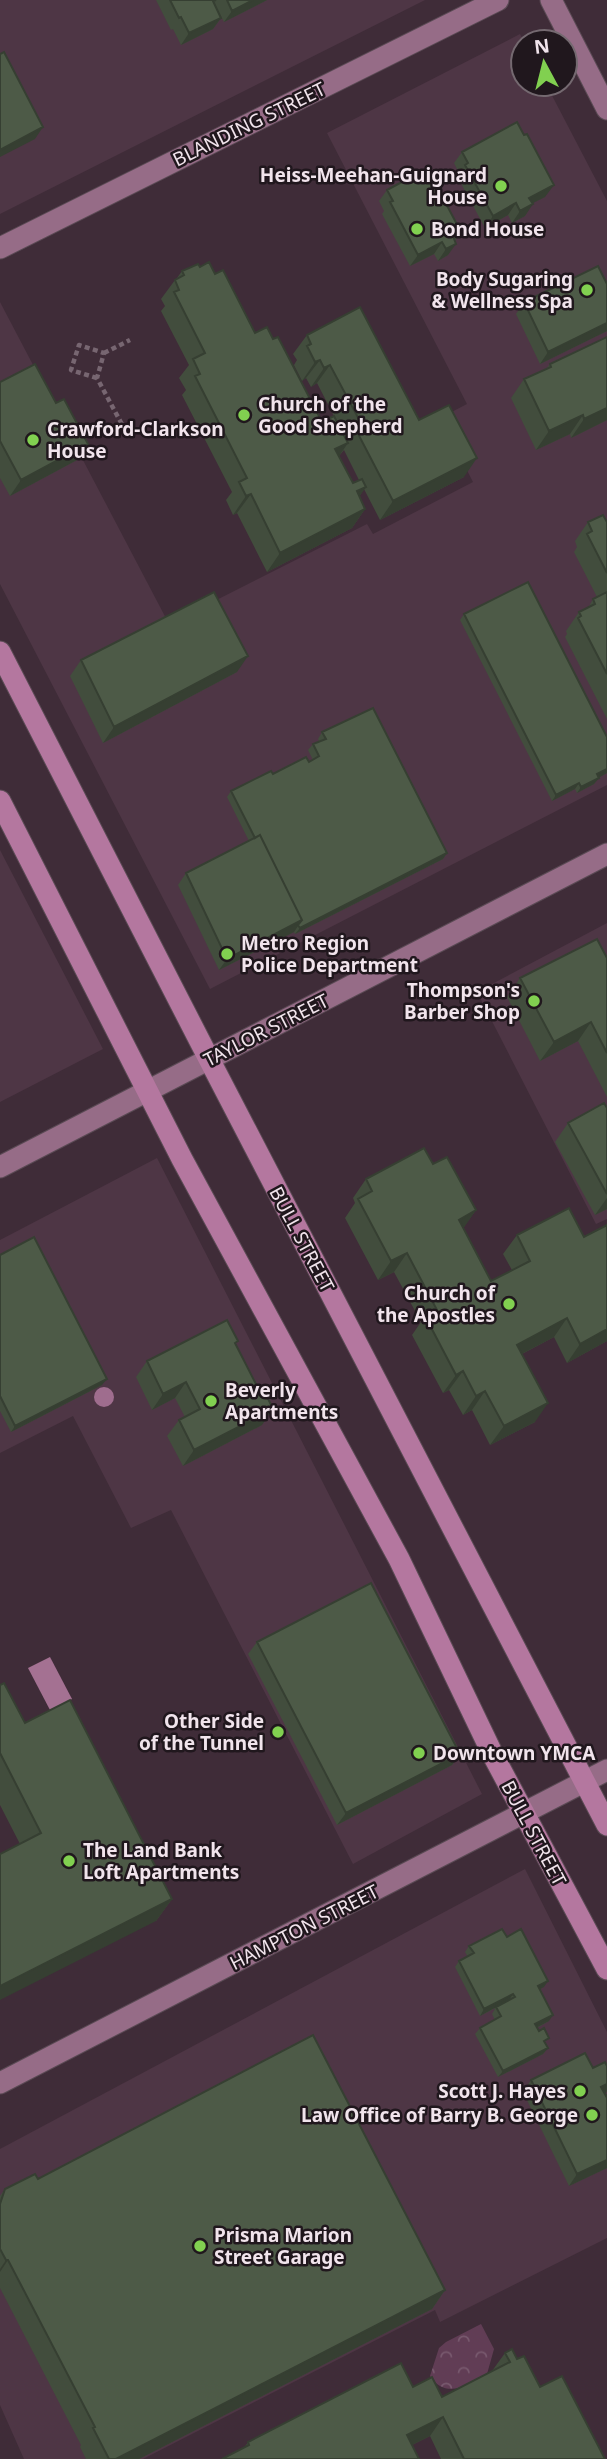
<svg xmlns="http://www.w3.org/2000/svg" width="607" height="2459" viewBox="0 0 607 2459" font-family="'Noto Sans',sans-serif">
  <style>
    .built { fill: #4e3645 }
    .park { fill: url(#park-crowns) }
    .water { fill: #a47192 }
    .lines { fill: none; stroke-linecap: round; stroke-linejoin: round }
    .secondary-casing { stroke: #5a4a54; stroke-width: 23 }
    .primary-casing { stroke: #5a4a54; stroke-width: 23 }
    .path { stroke: #776671; stroke-width: 4.5; stroke-dasharray: 5 3.5; stroke-linecap: butt }
    .secondary { stroke: #966c87; stroke-width: 21 }
    .primary { stroke: #b4779f; stroke-width: 21 }
    .tree { fill: #9f6d8e }
    .wall { fill: #424d3d; fill-rule: evenodd }
    .shaded-wall { fill: #363f32 }
    .building { fill: #4d5a47; stroke: #363f32; stroke-width: 2 }
    .poi-dot { fill: #81d050; stroke: #20171d; stroke-width: 2.5 }
    .labels { text-anchor: middle; stroke-width: 5; stroke-linejoin: round; paint-order: stroke }
    .street-label { font-size: 19px; fill: #f1e4ec; stroke: #20171d }
    .poi-label { font-size: 19px; font-weight: bold; fill: #f1e4ec; stroke: #20171d; text-anchor: start }
  </style>
  <defs>
    <pattern id="park-crowns" width="20" height="18" patternUnits="userSpaceOnUse" patternTransform="scale(1.75)"><rect width="20" height="18" fill="#613d55"/><path d="M2 6a3 3 0 1 1 6 0M12 15a3 3 0 1 1 6 0" fill="none" stroke="#78596e"/></pattern>
  </defs>
  <rect width="100%" height="100%" fill="#3f2c38"/>
  <path class="built" d="M0 0H425L0 214Z
    M520 34 524 42 523 84H546L607 201V785L210 989 0 584V302L169 624 367 524 373 534 473 482 440 418 467 404 327 133Z
    M0 850 103 1049 0 1102Z
    M607 923V1219L596 1224 477 992Z
    M157 1158 482 1794 353 1864 171 1510 131 1528 73 1416 0 1453V1240Z
    M525 1869 607 2032V2238L440 2322 435 2310 143 2459H24L0 2405V2149Z"/>
  <path class="park" d="M481 2324 494 2349 487 2374C468 2385 446 2400 430 2376L439 2348 446 2342Z"/>
  <path class="water" d="M50 1657 72 1699 50 1710 28 1668Z"/>
  <g class="lines">
    <g class="secondary-casing">
      <path id="secondary" d="M551 0 607 109
        M0 248 498 0
        M0 1167 607 854
        M0 2083 607 1770"/>
    </g>
    <g class="primary-casing">
      <path id="primary" d="M0 652 209 1059 607 1825
        M0 801 182 1159 399 1559 494 1757 607 1969"/>
    </g>
    <path class="path" d="M104 353 130 340
      M97 378 71 370 79 345 104 353 97 378 125 430"/>
    <use href="#secondary" class="secondary"/>
    <use href="#primary" class="primary"/>
  </g>
  <circle class="tree" cx="104" cy="1397" r="10"/>
  <path class="wall" d="M156 0H267L224 22 214 4 221 18 213 29 181 45 173 29 171 30Z
    M462 152 545 197 532 203 525 216 512 223 508 215 485 228 457 176 459 173 454 163Z
    M387 190 461 232 455 241 448 255 438 261 434 254 410 266 382 214 384 211 379 201Z
    M200 267 215 274 255 333 273 339 322 422 334 416 317 383 311 387 306 378 302 381 294 365 297 360 293 354 307 335 419 420 464 477 380 520 364 489 359 497 365 509 352 528 267 572 237 513 233 515 226 500 232 492 182 395 186 390 179 378 189 365 161 311 165 306 161 299 175 280 177 278 182 271ZM344 450 359 480 353 483 339 456Z
    M607 284V331L540 364 516 314 524 302Z
    M550 364 607 420 571 438 570 434 536 450 511 398 524 379 546 369Z
    M0 382 56 403 88 444 77 460 10 496 0 478Z
    M588 522H607V719L565 637 567 634 566 631 579 612 588 608 593 599 597 597 574 552 577 547 575 541Z
    M464 614 607 737V773L599 777 594 784 577 793 575 789 552 801 460 620Z
    M81 660 237 672 103 743 70 676Z
    M322 732 447 853 443 859 295 934 294 932 219 970 178 885 186 873 249 841 227 797 231 791 313 760 308 750 313 744 319 741 318 739Z
    M607 958V1097L578 1041 540 1061 507 997 520 978Z
    M607 1108V1209L595 1215 555 1142 568 1123Z
    M433 1164 476 1210 463 1228 491 1281 512 1270 503 1254 517 1235 607 1341 567 1363 554 1337 522 1354 535 1422 490 1445 472 1410 463 1415 449 1390 443 1393 412 1335 421 1322 394 1272 378 1280 345 1218 355 1203 353 1198 366 1179Z
    M0 1255 102 1385 11 1432 0 1411Z
    M235 1344 262 1425 183 1466 167 1436 179 1420 185 1417 175 1398 152 1410 136 1377 147 1361Z
    M257 1642 460 1754 452 1765 337 1825 248 1654Z
    M0 1685 25 1723 172 1899 156 1921 20 1844 0 1805Z
    M507 1937 544 1987 540 1989 549 2021 537 2028 548 2048 543 2054 498 2077 475 2034 480 2028 495 2020 492 2014 496 2007 509 2001 480 2016 455 1967 459 1961 468 1957 465 1952 469 1946Z
    M607 2066V2091L605 2093 607 2168 569 2186 523 2092 531 2080Z
    M38 2179 445 2290 432 2309 139 2459H86L80 2447 81 2445 0 2288V2196L5 2189Z
    M505 2353 517 2359 540 2387 605 2459H441L430 2436 412 2445 244 2448 248 2442 413 2387 442 2397 492 2371Z"/>
  <path class="shaded-wall" d="M253 0H267L224 22 232 11Z
    M221 18 213 29 181 45 189 33Z
    M43 127 35 139 0 157V150Z
    M554 185 545 197 521 209 529 198Z
    M516 203 508 215 485 228 493 216Z
    M533 204 525 216 512 223 520 211Z
    M442 242 434 254 410 266 418 255Z
    M456 244 448 255 438 261 446 249Z
    M607 323V331L540 364 548 352Z
    M320 360 306 378 302 381 315 362Z
    M330 365 317 383 311 387 324 368Z
    M607 408V420L571 438 584 419Z
    M583 415 570 434 536 450 549 431Z
    M348 443 335 462V449Z
    M88 444 77 460 10 496 21 480Z
    M477 458 464 477 380 520 393 501Z
    M366 487 353 506 357 491Z
    M251 494 237 513 233 515 246 496Z
    M365 509 352 528 267 572 280 553Z
    M248 656 237 672 103 743 114 727Z
    M607 769V773L593 781 597 774Z
    M599 778 594 784 577 793 581 787Z
    M579 783 575 789 552 801 556 795Z
    M447 853 443 859 295 934 300 928Z
    M302 920 294 932 219 970 227 959Z
    M591 1022 578 1041 540 1061 554 1042Z
    M607 1198V1209L595 1215Z
    M476 1210 463 1229 459 1220Z
    M407 1253 394 1272 378 1280 391 1261Z
    M567 1318 554 1337 504 1363 517 1345Z
    M607 1329V1341L567 1363 580 1344Z
    M463 1371 449 1390 443 1393 456 1375Z
    M107 1379 102 1385 11 1432 15 1426Z
    M186 1382 175 1398 152 1410 163 1394Z
    M485 1391 472 1410 463 1415 476 1396Z
    M548 1403 535 1422 490 1445 504 1426Z
    M273 1409 262 1425 183 1466 194 1450Z
    M460 1754 452 1765 337 1825 346 1813Z
    M172 1899 156 1921 0 2000V1986Z
    M548 1981 544 1987 534 1992 538 1986Z
    M513 1994 509 2000 480 2016 484 2009Z
    M553 2015 549 2021 530 2031 535 2024Z
    M548 2048 543 2054 498 2077 503 2071Z
    M607 2084V2091L606 2093 593 2099 601 2087Z
    M607 2160V2168L569 2186 577 2174Z
    M6 2260H8L0 2272V2269Z
    M445 2290 432 2309 139 2459H116Z
    M443 2417 430 2436 394 2454 407 2435Z"/>
  <path class="building" d="M170 0H216L213 1 221 18 189 33 181 17 179 18Z
    M227 0H253L232 11Z
    M4 52 43 127 0 150V54Z
    M517 122 524 135 527 134 554 185 529 198 533 204 520 211 516 203 493 216 465 165 468 163 462 152Z
    M424 170 429 180 433 179 461 232 453 236 456 244 446 249 442 242 418 255 390 202 393 201 387 190Z
    M209 262 215 274 223 270 255 333 267 327 273 339 278 337 322 422 334 416 348 443 335 449 353 483 362 479 366 487 357 491 365 509 280 553 251 494 246 496 239 482 247 478 195 376 200 374 193 359 205 353 174 292 179 290 175 280 184 275 182 271 198 264 200 267Z
    M598 266 607 284V323L548 352 524 302Z
    M360 307 419 420 449 405 477 458 393 501 355 428 362 425 330 365 324 368 320 360 315 362 307 346 311 344 307 335Z
    M607 337V408L584 419 583 415 549 431 524 379 551 367 550 364Z
    M35 364 56 403 64 399 88 444 21 480 0 441V382Z
    M603 515 607 522V573L587 534 592 531 588 522Z
    M528 582 607 737V769L597 774 599 778 581 787 579 783 556 795 464 614Z
    M214 592 248 656 114 727 81 660Z
    M607 592V674L578 618 581 616 579 612 595 604 593 599Z
    M373 708 447 853 300 928 298 925 302 920 260 835 255 838 231 791 271 771 273 774 306 757 309 762 319 756 313 744 326 739 322 732Z
    M260 835 302 920 227 959 186 873Z
    M597 939 607 958V1053L591 1022 554 1042 520 978Z
    M604 1103 607 1108V1194L568 1123Z
    M424 1148 433 1164 447 1157 476 1210 459 1220 491 1281 530 1261 517 1235 569 1208 584 1237 607 1225V1329L580 1344 567 1318 517 1345 548 1403 504 1426 485 1391 476 1396 463 1371 456 1375 425 1316 437 1310 407 1253 391 1261 358 1199 372 1191 366 1179Z
    M34 1237 107 1379 15 1426 0 1396V1255Z
    M227 1320 238 1341 235 1343 259 1390 263 1388 273 1409 194 1450 179 1420 200 1409 186 1382 163 1394 147 1361Z
    M371 1583 460 1754 346 1813 257 1642Z
    M4 1683 25 1723 70 1700 172 1899 0 1986V1854L41 1833 0 1753V1685Z
    M502 1929 507 1937 521 1929 548 1981 538 1986 553 2015 535 2024 539 2031 544 2028 549 2038 544 2041 548 2048 503 2071 480 2028 501 2016 496 2007 515 1997 513 1994 484 2009 459 1961 474 1953 469 1946Z
    M313 2035 445 2290 116 2459H109L93 2428 95 2427 8 2260H6L0 2249V2204L5 2189 35 2174 38 2179Z
    M585 2053 593 2068 605 2062 607 2066V2084L601 2087 606 2096 607 2095V2160L577 2174 531 2080Z
    M512 2349 517 2359 524 2356 540 2387 562 2376 605 2459H464L443 2417 407 2435 419 2459H222L249 2445 248 2442 401 2363 413 2387 432 2377 442 2397 510 2362 505 2353Z"/>
  <g class="poi-dot">
    <circle cx="501" cy="186" r="7"/>
    <circle cx="417" cy="229" r="7"/>
    <circle cx="587" cy="290" r="7"/>
    <circle cx="244" cy="415" r="7"/>
    <circle cx="33" cy="440" r="7"/>
    <circle cx="227" cy="954" r="7"/>
    <circle cx="534" cy="1001" r="7"/>
    <circle cx="509" cy="1304" r="7"/>
    <circle cx="211" cy="1401" r="7"/>
    <circle cx="278" cy="1732" r="7"/>
    <circle cx="419" cy="1753" r="7"/>
    <circle cx="69" cy="1861" r="7"/>
    <circle cx="580" cy="2091" r="7"/>
    <circle cx="592" cy="2115" r="7"/>
    <circle cx="200" cy="2246" r="7"/>
  </g>
  <g class="labels">
    <g class="street-label">
      <text transform="translate(249 124) rotate(-26)" y="7">BLANDING STREET</text>
      <text transform="translate(266 1030) rotate(-27)" y="7">TAYLOR STREET</text>
      <text transform="translate(302 1239) rotate(62)" y="7">BULL STREET</text>
      <text transform="translate(534 1833) rotate(62)" y="7">BULL STREET</text>
      <text transform="translate(304 1927) rotate(-27)" y="7">HAMPTON STREET</text>
    </g>
    <g class="poi-label">
      <text x="487" y="182" text-anchor="end">Heiss-Meehan-Guignard<tspan x="487" dy="22">House</tspan></text>
      <text x="431" y="236">Bond House</text>
      <text x="573" y="286" text-anchor="end">Body Sugaring<tspan x="573" dy="22">&amp; Wellness Spa</tspan></text>
      <text x="258" y="411">Church of the<tspan x="258" dy="22">Good Shepherd</tspan></text>
      <text x="47" y="436">Crawford-Clarkson<tspan x="47" dy="22">House</tspan></text>
      <text x="241" y="950">Metro Region<tspan x="241" dy="22">Police Department</tspan></text>
      <text x="520" y="997" text-anchor="end">Thompson's<tspan x="520" dy="22">Barber Shop</tspan></text>
      <text x="495" y="1300" text-anchor="end">Church of<tspan x="495" dy="22">the Apostles</tspan></text>
      <text x="225" y="1397">Beverly<tspan x="225" dy="22">Apartments</tspan></text>
      <text x="264" y="1728" text-anchor="end">Other Side<tspan x="264" dy="22">of the Tunnel</tspan></text>
      <text x="433" y="1760">Downtown YMCA</text>
      <text x="83" y="1857">The Land Bank<tspan x="83" dy="22">Loft Apartments</tspan></text>
      <text x="566" y="2098" text-anchor="end">Scott J. Hayes</text>
      <text x="578" y="2122" text-anchor="end">Law Office of Barry B. George</text>
      <text x="214" y="2242">Prisma Marion<tspan x="214" dy="22">Street Garage</tspan></text>
    </g>
  </g>
  <g transform="translate(544 63) rotate(353)"><circle r="33" fill="#20171d" stroke="#746970" stroke-width="2"/>
  <path d="M0-5L12 26L0 18L-12 26Z" fill="#81d050"/>
  <text y="-10" font-size="19" font-weight="bold" text-anchor="middle" fill="#f1e4ec">N</text>
  </g>
</svg>
